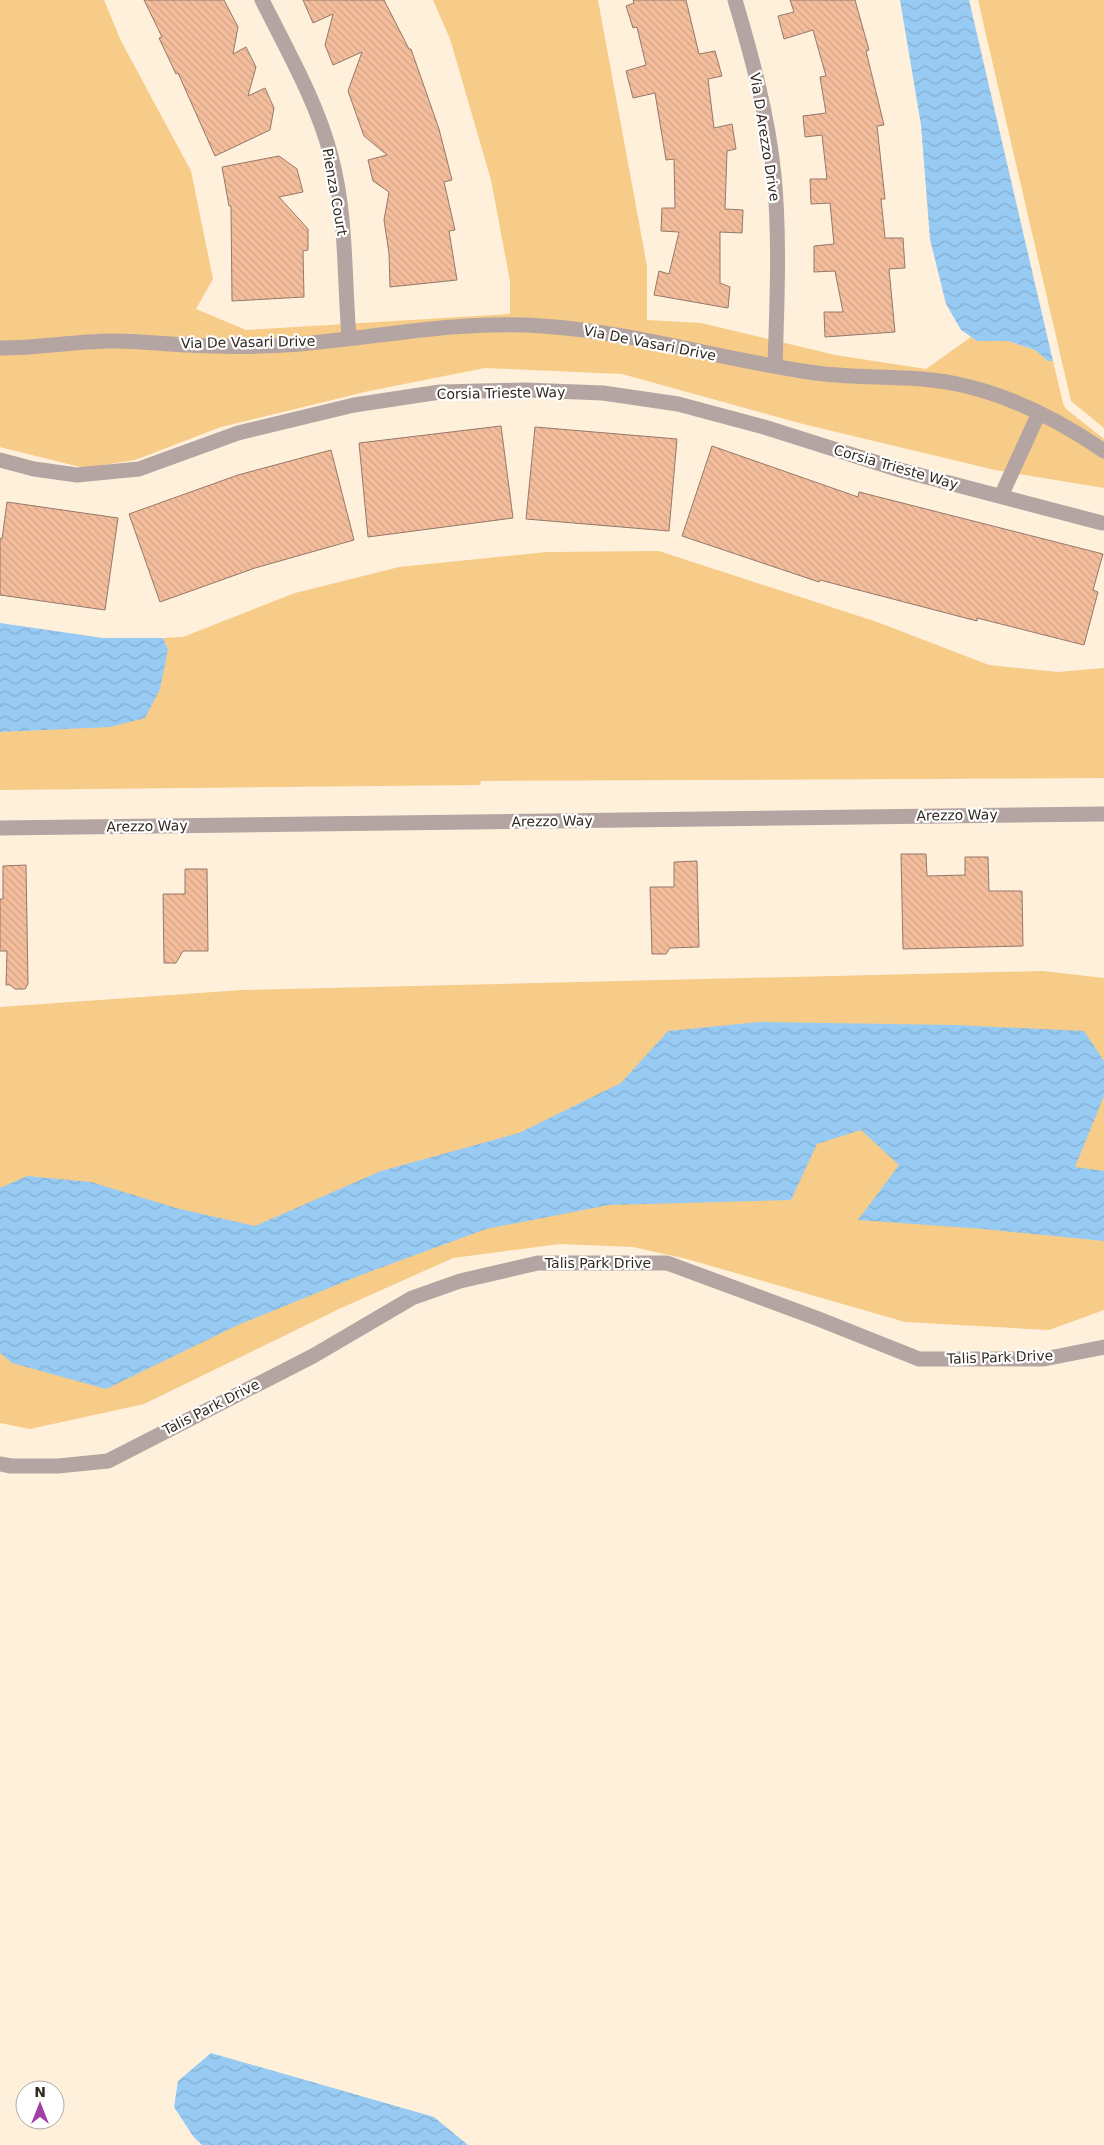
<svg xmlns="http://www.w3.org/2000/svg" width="1104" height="2145" viewBox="0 0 1104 2145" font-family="'DejaVu Sans',sans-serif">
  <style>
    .green { fill: #f7cb88 }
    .water { fill: url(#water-waves) }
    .building { fill: url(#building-back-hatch); stroke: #94796a }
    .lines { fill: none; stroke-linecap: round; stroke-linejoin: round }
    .minor { stroke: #b4a5a2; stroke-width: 15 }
    .labels { text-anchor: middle; stroke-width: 4.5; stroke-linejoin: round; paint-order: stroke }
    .street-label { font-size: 14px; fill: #312a20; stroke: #fff }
  </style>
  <defs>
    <pattern id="water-waves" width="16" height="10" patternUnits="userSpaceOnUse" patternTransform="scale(1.25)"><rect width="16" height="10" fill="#97cbf3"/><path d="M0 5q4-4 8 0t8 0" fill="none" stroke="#83aed0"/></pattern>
    <pattern id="building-back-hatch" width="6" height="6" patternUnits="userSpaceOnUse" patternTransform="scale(1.25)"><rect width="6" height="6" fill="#f4bd9c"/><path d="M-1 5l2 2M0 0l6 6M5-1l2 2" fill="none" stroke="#d2a386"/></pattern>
  </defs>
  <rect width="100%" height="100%" fill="#fff0db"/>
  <path class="green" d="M0 0H104L121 41 191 171 213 279 196 309 246 330 510 314V281L491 180 450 39 433 0H598L647 266V320L701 323 835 355 926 369 971 337 977 341H1008L1035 350 1048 361H1053L1063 403 1066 409 1104 439V488L995 470 803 424 622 374 485 368 369 391 221 427 135 460 84 468 0 447Z
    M978 0H1104V428L1071 401Z
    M659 551 877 622 989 665 1058 672 1104 668V778L481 781 480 785 0 790V732L52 729 168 649 163 638 183 637 295 593 399 567 547 552Z
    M1043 971 1104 978V1310L1049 1330 905 1322 687 1259 633 1247 560 1244 453 1258 339 1309 144 1404 30 1429 0 1423V1007L242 990Z"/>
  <path class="water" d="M900 0H969L1053 361H1048L1035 350 1008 341H977L961 330 946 304 930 239 921 125Z
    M0 623 103 638H163L168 649 160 689 145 718 110 727 0 732Z
    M759 1022 955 1025 1084 1031 1104 1061V1096L1075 1167 1104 1171V1241L984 1229 858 1220 899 1165 861 1130 817 1144 791 1200 609 1205 486 1229 361 1275 238 1325 106 1389 12 1363 0 1353V1188L27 1176 91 1182 176 1208 255 1226 381 1171 519 1133 621 1083 668 1031Z
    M211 2053 434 2117 468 2145H202L193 2136 174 2107 178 2081Z"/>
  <path class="building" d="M144 0H224L238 27 233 54 246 47 256 67 248 96 265 88 274 108 270 130 215 156 178 73 176 74 159 38 162 37Z
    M303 0H384L409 49H411L439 129 452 180 444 182 455 230 449 231 457 280 390 287 389 253 384 220 389 192 373 181 368 160 387 155 364 136 348 91 362 52 333 65 325 45 333 14 313 23Z
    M633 0H686L699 54 715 51 722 76 708 79 714 128 732 124 736 149 727 151 725 209 743 210 742 233 720 232V283L730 287 728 308 654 295 659 271 669 274 679 232 661 231 662 208H675L674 159 666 160 655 93 633 98 626 71 646 65 637 27 633 28 626 6 634 3Z
    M790 0H855L869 50 866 51 884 125 877 126 885 199H881L885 238H903L905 268 889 269 895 332 825 337 824 312H843L835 271 814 272V246L834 244 830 203 811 204 810 179H827L822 135 805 137 803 116 826 113 820 77 826 76 813 30 784 39 778 16 794 12Z
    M279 156 297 169 303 192 279 197 308 229V250L303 251 304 297 232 301 231 206H229L222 167Z
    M501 426 513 518 368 537 359 443Z
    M535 427 677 439 669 531 526 519Z
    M712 446 858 497 859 492 1103 554 1093 590 1098 592 1084 645 977 618V621L820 580 819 582 682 536Z
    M331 450 354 540 255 568 160 602 129 514 238 475Z
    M7 502 118 518 105 610 0 595V538L2 539Z
    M901 854H926L927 876 965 875V857H988L989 891H1022L1023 946 903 949Z
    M697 861 699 947 670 948 666 954H652L650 887H674V862Z
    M26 865 28 984 25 989H15L10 985H6L7 951H0V899H3V866Z
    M185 869H207L208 951H183L176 963H164L163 894H185Z"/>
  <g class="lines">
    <path class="minor" d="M262 0C287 50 317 102 331 156 347 216 344 277 349 337
      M735 0C752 57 768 116 774 175 780 238 777 303 775 366
      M0 348C36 348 71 342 107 341 134 340 160 344 186 345 224 347 262 347 300 344 380 337 460 320 542 326 633 332 720 359 809 372 847 378 884 376 922 379 988 384 1050 414 1104 451
      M0 460 34 469 77 475 139 469 238 433 354 405 440 392 526 390 603 393 678 404 764 427 900 470 1102 523
      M1001 496 1039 413
      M0 828 1104 814
      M0 1464 11 1466H58L108 1461 313 1356 412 1298 460 1281 538 1263H667L816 1318 919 1359H1044L1104 1347"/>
  </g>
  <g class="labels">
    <g class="street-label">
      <text transform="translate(765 137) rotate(81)" y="5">Via D Arezzo Drive</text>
      <text transform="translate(335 192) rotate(80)" y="5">Pienza Court</text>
      <text transform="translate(248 342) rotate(-1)" y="5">Via De Vasari Drive</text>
      <text transform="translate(650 343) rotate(11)" y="5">Via De Vasari Drive</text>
      <text transform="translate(501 393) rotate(-1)" y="5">Corsia Trieste Way</text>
      <text transform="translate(896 467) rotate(16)" y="5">Corsia Trieste Way</text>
      <text transform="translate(957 815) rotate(-1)" y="5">Arezzo Way</text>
      <text transform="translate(552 821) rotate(-1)" y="5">Arezzo Way</text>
      <text transform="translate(147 826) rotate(-1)" y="5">Arezzo Way</text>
      <text x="598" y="1268">Talis Park Drive</text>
      <text transform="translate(1000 1357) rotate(-2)" y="5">Talis Park Drive</text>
      <text transform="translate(211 1407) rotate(-27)" y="5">Talis Park Drive</text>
    </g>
  </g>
  <g transform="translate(40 2105)"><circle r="24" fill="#ffffff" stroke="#adaaa6"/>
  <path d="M0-4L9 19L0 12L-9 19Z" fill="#a03fa6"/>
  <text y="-8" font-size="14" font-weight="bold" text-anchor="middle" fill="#312a20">N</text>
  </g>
</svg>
